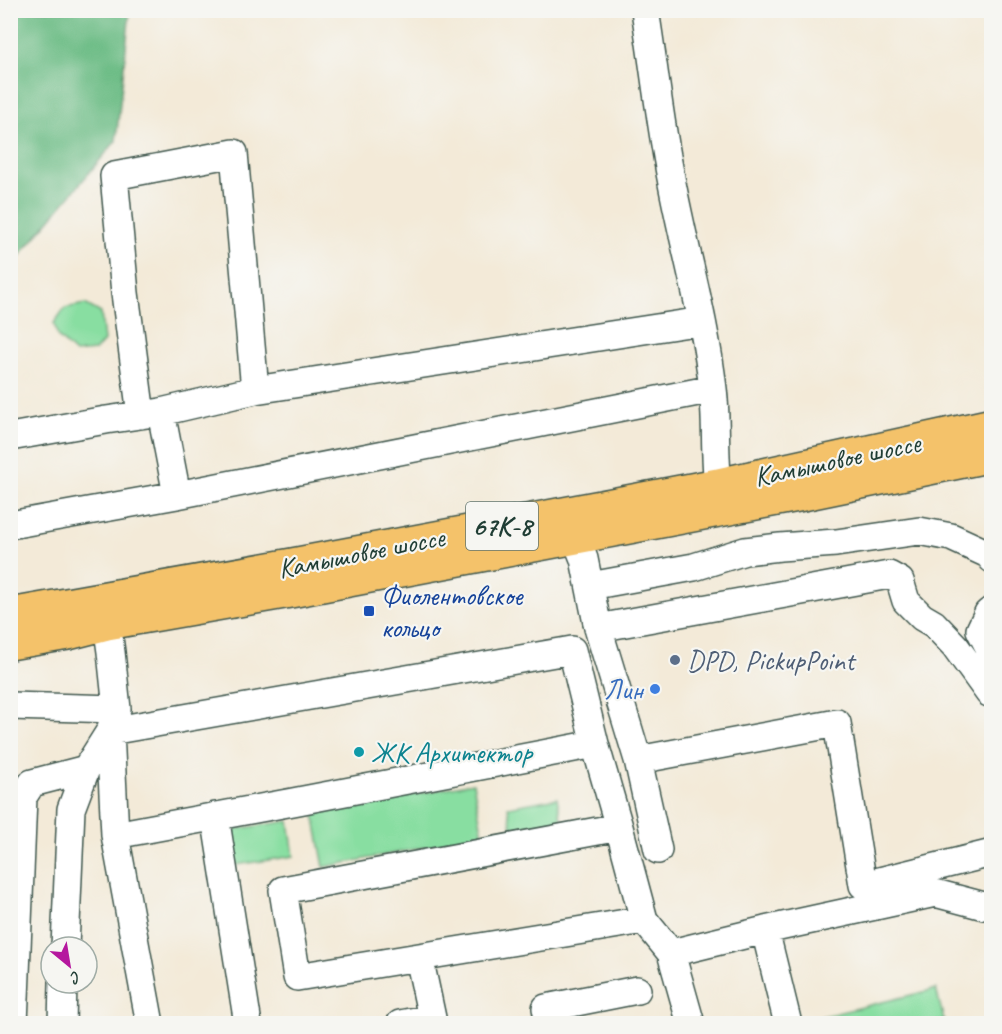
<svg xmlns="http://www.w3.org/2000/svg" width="1002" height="1034" viewBox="0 0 1002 1034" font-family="Caveat,sans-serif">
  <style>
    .green { fill: #88dea1; stroke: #548e6a; stroke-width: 1.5 }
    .forest { fill: #6ebd87; stroke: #467d5e; stroke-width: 1.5 }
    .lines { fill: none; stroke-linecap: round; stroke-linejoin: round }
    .minor-casing { stroke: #3f574d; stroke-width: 30 }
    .major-casing { stroke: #3f574d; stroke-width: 36 }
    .minor { stroke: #fff; stroke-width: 27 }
    .major { stroke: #f4c26a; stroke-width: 33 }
    .transit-dot { fill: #1a4fb4; stroke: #f6f6f2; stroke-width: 2 }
    .service-dot { fill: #5c6f8a; stroke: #f6f6f2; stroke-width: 2 }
    .shop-dot { fill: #3f7fe0; stroke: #f6f6f2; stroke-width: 2 }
    .culture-dot { fill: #0f9aa8; stroke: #f6f6f2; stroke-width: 2 }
    .labels { text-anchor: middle; stroke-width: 4.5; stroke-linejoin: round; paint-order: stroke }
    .shield { fill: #f6f6f2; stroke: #60746d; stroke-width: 1.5 }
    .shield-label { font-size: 27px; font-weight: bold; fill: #1f3d34 }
    .street-label { font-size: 28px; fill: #1f3d34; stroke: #f6f6f2 }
    .transit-label { font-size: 28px; fill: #164399; stroke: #f6f6f2; text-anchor: start }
    .service-label { font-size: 28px; fill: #4e5e75; stroke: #f6f6f2; text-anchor: start }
    .shop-label { font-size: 28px; fill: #366cbe; stroke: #f6f6f2; text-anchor: end }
    .culture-label { font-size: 28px; fill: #0d838f; stroke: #f6f6f2; text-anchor: start }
  </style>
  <rect width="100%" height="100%" fill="#f6f6f2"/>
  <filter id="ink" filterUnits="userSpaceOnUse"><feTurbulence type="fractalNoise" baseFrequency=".0167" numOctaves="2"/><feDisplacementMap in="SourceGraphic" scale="12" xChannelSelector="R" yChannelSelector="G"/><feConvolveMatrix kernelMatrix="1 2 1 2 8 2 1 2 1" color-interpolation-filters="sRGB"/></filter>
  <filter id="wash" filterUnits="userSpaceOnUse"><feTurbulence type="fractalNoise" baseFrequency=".008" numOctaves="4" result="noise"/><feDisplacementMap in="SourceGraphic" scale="24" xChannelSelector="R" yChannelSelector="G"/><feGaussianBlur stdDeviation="1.35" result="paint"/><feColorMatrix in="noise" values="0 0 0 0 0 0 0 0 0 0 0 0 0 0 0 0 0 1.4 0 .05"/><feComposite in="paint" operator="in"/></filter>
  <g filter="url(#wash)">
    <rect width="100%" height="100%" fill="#f3ead8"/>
    <path class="green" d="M85 304 101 313 104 341 95 351 75 353 58 337 54 323 65 308Z
      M473 783 483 836 324 867 314 814Z
      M557 798 562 824 513 833 508 807Z
      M289 821 294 856 230 866 227 843 236 829Z
      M936 989 944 1020 931 1024 818 1023 816 1018Z"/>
    <path class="forest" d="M11 10 130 11 116 141 11 266Z"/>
  </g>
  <g filter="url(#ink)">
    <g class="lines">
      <g class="minor-casing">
        <path id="minor" d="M645 10C654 66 660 123 671 178 684 248 705 318 713 389 717 421 714 453 718 485
          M161 412 177 495
          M141 415 125 293 114 176 234 153 255 390
          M10 437 106 420 161 412 255 390 702 321
          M10 525 177 495 713 389
          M575 536 584 559 598 628 638 760 658 850
          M590 586 694 567 745 551 780 547 836 543 919 531 951 537 988 554 992 559
          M992 610 988 613 980 630 992 653
          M598 628 889 575 900 581 906 601 922 617 934 624 955 646 989 693
          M572 650 595 744 293 802 115 835 110 731Z
          M10 706 117 709
          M595 744 619 827
          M638 760 837 723 863 885 992 853
          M215 816 248 1024
          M115 835 150 1024
          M644 920 297 977 283 890 619 827 644 920 671 953 691 1024
          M765 930 788 1024
          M65 947 71 809 86 769
          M671 953 765 930 935 893 984 906
          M419 957 432 1018
          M14 1024 23 797 32 783 86 769 110 731 117 709 111 652 107 623
          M62 1024 63 983
          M400 1024 432 1018 433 1024
          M549 1024 546 1008 637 990"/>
      </g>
      <g class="major-casing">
        <path id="major" d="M10 615 292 565 718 485 992 425
          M10 643 68 633 107 623 296 590 798 495 992 455"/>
      </g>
      <use href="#minor" class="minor"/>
      <use href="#major" class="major"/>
    </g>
  </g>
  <rect class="transit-dot" x="363" y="605" width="12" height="12" rx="3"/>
  <circle class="service-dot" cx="675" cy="660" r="6"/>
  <circle class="shop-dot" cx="655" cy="689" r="6"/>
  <circle class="culture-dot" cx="359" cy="752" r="6"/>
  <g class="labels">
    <rect class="shield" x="466" y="502" width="72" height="48" rx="4.5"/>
    <g class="shield-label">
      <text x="502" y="535">67К-8</text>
    </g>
    <g class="street-label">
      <text transform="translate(837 459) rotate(-12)" y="10">Камышовое шоссе</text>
      <text transform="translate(361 552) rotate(-11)" y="10">Камышовое шоссе</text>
    </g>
    <g class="transit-label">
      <text x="381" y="605">Фиолентовское<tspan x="381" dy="32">кольцо</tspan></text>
    </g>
    <g class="service-label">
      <text x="687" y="670">DPD, PickupPoint</text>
    </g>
    <g class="shop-label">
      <text x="643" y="699">Лин</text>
    </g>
    <g class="culture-label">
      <text x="371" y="762">ЖК Архитектор</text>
    </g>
  </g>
  <rect width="1002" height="1034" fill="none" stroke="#f6f6f2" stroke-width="36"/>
  <g transform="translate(69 965) rotate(150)"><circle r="28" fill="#f6f6f2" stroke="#a0aca6" stroke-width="1.5"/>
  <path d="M0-4.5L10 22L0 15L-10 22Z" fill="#b5179e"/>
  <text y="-9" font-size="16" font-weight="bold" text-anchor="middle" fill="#1f3d34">С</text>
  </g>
</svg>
